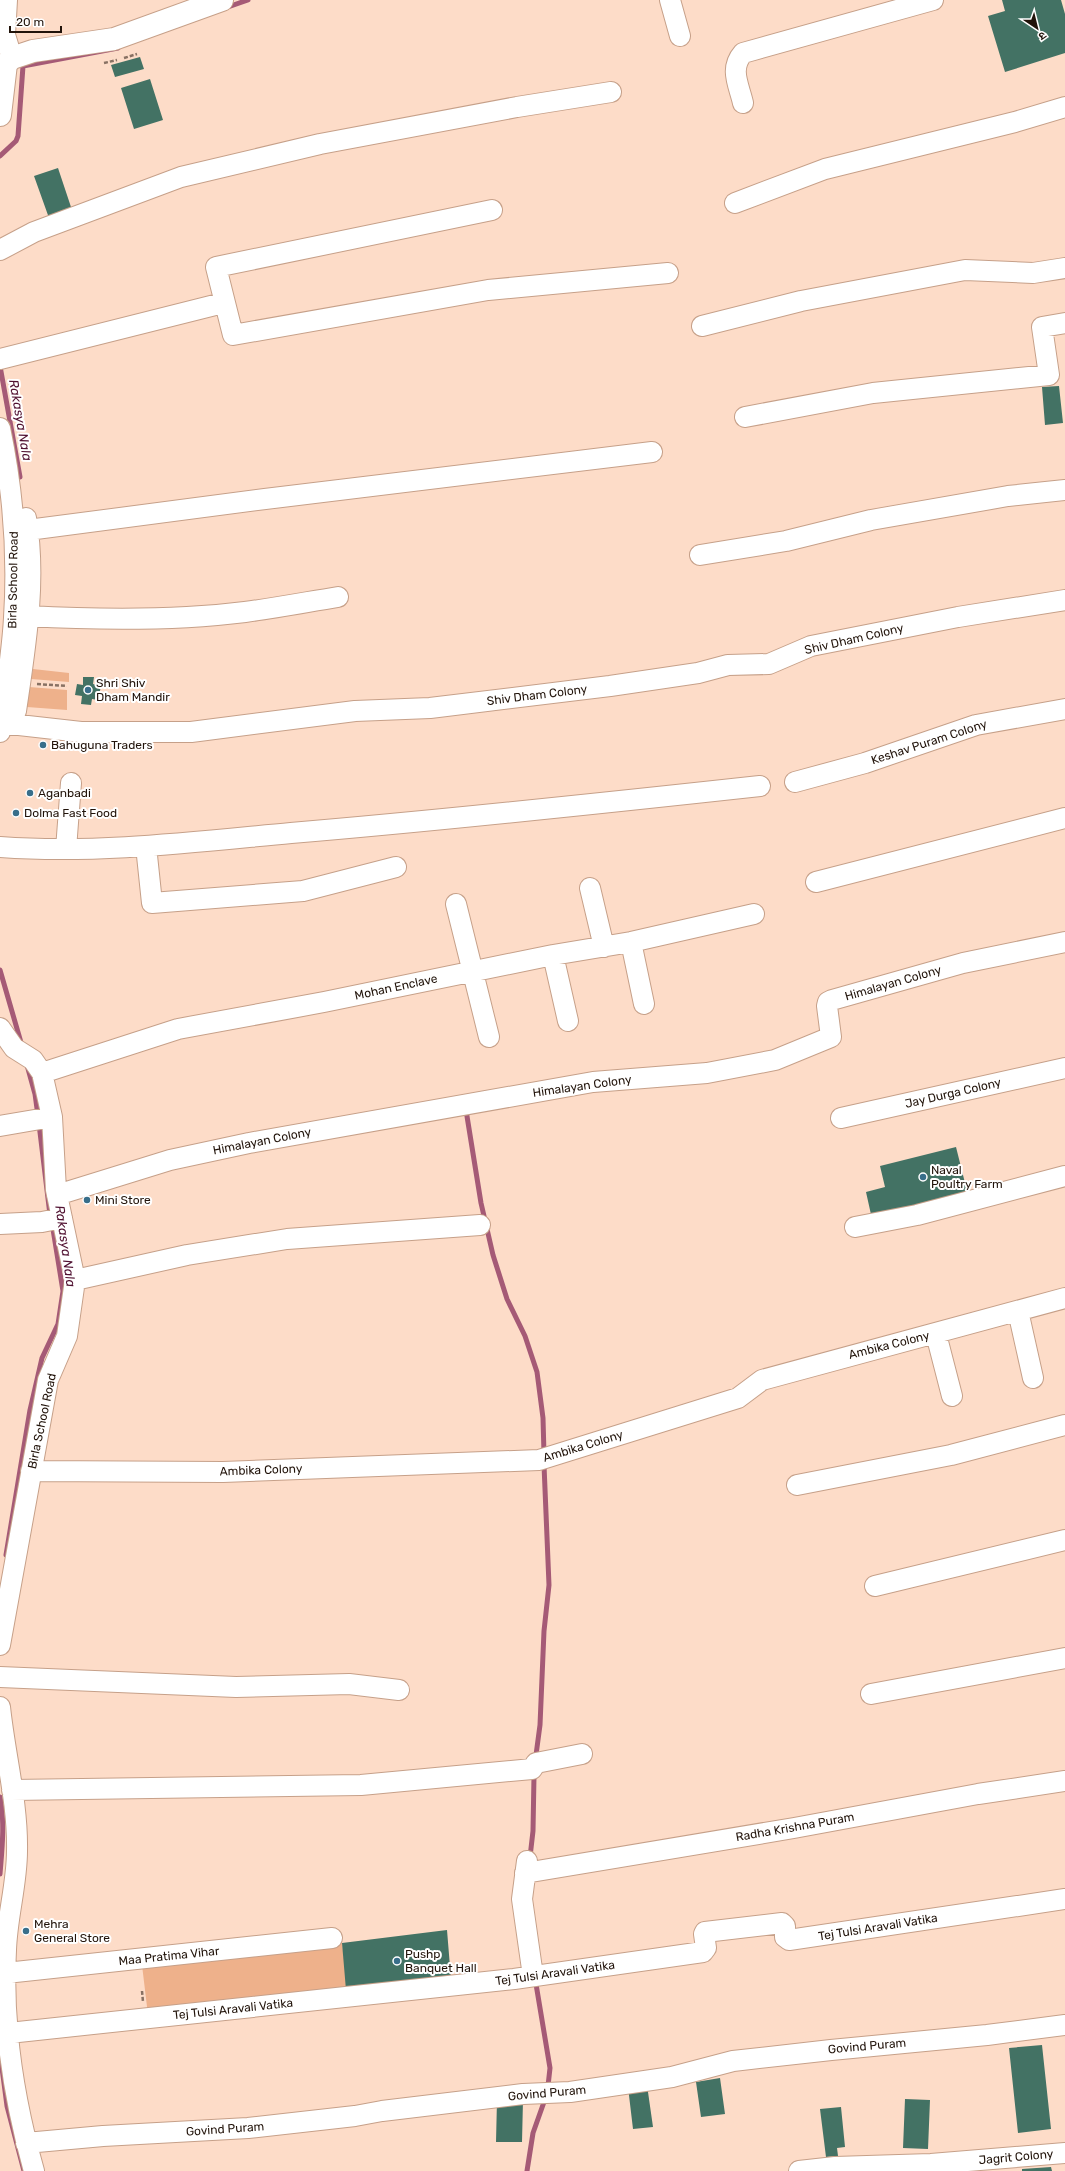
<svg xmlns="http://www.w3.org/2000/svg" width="1065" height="2171" viewBox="0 0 1065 2171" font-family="Rubik,'Noto Sans Devanagari',sans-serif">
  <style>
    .green { fill: #eeb18b }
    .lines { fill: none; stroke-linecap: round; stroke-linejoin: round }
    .stream { stroke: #a55a76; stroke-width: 5 }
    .building { fill: #437264 }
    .minor-casing { stroke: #c6a089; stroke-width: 22 }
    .major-casing { stroke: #c6a089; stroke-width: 24 }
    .path { stroke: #887163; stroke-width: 2.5; stroke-dasharray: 4 2; stroke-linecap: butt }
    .minor { stroke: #fff; stroke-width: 20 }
    .major { stroke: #fff; stroke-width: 22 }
    .poi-dot { fill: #386e8a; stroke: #fff; stroke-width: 1.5 }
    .labels { text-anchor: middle; stroke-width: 4; stroke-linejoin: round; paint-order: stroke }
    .street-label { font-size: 12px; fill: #21130a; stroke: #fff }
    .poi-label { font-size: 12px; fill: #21130a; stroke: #fff; text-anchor: start }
    .water-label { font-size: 13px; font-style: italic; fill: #501131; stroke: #fff }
  </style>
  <rect width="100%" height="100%" fill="#fddcc8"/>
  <path class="green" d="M33 669 69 673V682L31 679Z
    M29 687 67 690V710L27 707Z
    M342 1943 348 1990 148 2015 142 1965Z"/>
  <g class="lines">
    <path class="stream" d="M225 8 248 0
      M0 156 16 141 18 136 23 66 118 48
      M0 366 20 477
      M0 970 22 1046
      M27 1065 35 1094 38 1116
      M466 1110 481 1203 493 1255 507 1299 525 1336 537 1372 543 1418 544 1454
      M39 1124 50 1215
      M6 1555 30 1410 42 1358 58 1324 63 1291 52 1223
      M536 1755 540 1725 544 1631 549 1585 544 1465
      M0 1797C5 1823 2 1849 0 1874
      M530 1857 533 1831 534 1776
      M536 1984 550 2068 548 2086
      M0 2053 7 2106 24 2171
      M527 2171 533 2133 544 2102"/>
  </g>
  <path class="building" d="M1002 0H1061L1065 14V53L1005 72 988 16 1005 11Z
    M140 57 144 69 115 77 111 65Z
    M150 79 163 120 134 129 121 88Z
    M58 168 72 210 49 218 34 176Z
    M1059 386 1063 423 1045 425 1042 387Z
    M83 677H94L93 684 101 686 98 700 92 699 91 705 81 704 82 696 75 695 77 684 83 685Z
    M956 1147 968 1195 872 1219 866 1192 885 1187 880 1166Z
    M447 1930 451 1979 346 1990 342 1943Z
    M1042 2045 1051 2129 1018 2133 1009 2048Z
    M720 2078 725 2114 701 2117 696 2082Z
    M647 2085 653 2127 633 2129 628 2087Z
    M905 2099 930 2100 928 2149 903 2148Z
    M497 2100H523L522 2142H496Z
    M841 2107 845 2147 837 2148 838 2156 826 2157 820 2109Z
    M1051 2167 1052 2171H1022V2169Z"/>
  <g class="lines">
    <g class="minor-casing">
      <path id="minor" d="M7 0 5 35 12 58
        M670 0 680 36
        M743 103C739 85 729 69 743 53L933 0
        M735 203 825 169 1015 122 1065 107
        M492 210 216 267 233 335 488 290 668 273
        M0 250 34 232 181 177 320 144 517 107 611 92
        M702 326 801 301 965 270 1033 273 1065 268
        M0 359 223 303
        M745 417 873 393 1049 375 1042 327 1065 323
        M0 428C13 490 18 555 14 618 12 656 5 695 0 732
        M28 530 265 499 652 452
        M700 555 786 541 871 520 1008 496 1065 490
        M28 616C100 620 173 621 245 612 276 608 307 602 338 597
        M16 711C25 649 37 580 26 518
        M1 723 81 732H191L355 711 430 708 610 686 698 673 728 665 769 664 811 646 958 617 1065 600
        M795 782 865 763 976 725 1065 709
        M146 846 152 903 303 891 396 867
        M0 847C97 854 194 842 291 833 447 820 604 803 760 786
        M66 849 71 783
        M816 882 1065 818
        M590 888 604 947
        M456 904 489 1037
        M631 942 644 1004
        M553 955 568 1021
        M0 1028 14 1048 33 1060 42 1073 52 1117 56 1190 75 1280 67 1336 48 1380 0 1645
        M42 1073 178 1029 324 1002 553 955 631 942 754 914
        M841 1118 1065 1068
        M0 1126 52 1117
        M57 1195 170 1160 249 1143 593 1082 707 1073 775 1060 831 1037 827 1006 828 1002 832 1000 963 963 1065 942
        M0 1224 42 1222 62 1218
        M855 1227 917 1215 1065 1176
        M75 1280 187 1255 287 1239 480 1225
        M1018 1311 1033 1378
        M936 1334 952 1396
        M31 1471 223 1472 539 1460 738 1398 762 1380 1065 1298
        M797 1485 951 1455 1065 1425
        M875 1586 1065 1540
        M0 1677 236 1687 349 1684 399 1690
        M871 1694 1065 1658
        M0 1707C5 1755 18 1803 17 1851 17 1884 7 1917 6 1950 2 2024 14 2100 34 2171
        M12 1790 361 1785 532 1769 536 1763 582 1754
        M527 1861 522 1899 533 1976
        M525 1873 794 1828 978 1794 1065 1781
        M6 1973 332 1938
        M9 2033 514 1979 703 1952 706 1948 704 1934 705 1932 782 1923 785 1926V1937L789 1940 1065 1899
        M26 2143 103 2136 248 2128 355 2116 382 2111 523 2094 570 2092 672 2077 733 2061 831 2050 987 2035 1065 2025
        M799 2171 835 2167 931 2164 1065 2153"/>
    </g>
    <g class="major-casing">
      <path id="major" d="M0 115 6 64 12 58 33 51 114 39 222 0"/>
    </g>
    <path class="path" d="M124 58 137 54
      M104 63 117 60
      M37 684 67 686
      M142 1991 143 2002"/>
    <use href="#minor" class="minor"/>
    <use href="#major" class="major"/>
  </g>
  <g class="poi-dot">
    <circle cx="88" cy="690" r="4"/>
    <circle cx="43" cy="745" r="4"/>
    <circle cx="30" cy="793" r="4"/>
    <circle cx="16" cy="813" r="4"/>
    <circle cx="923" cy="1177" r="4"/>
    <circle cx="87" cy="1200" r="4"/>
    <circle cx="26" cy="1931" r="4"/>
    <circle cx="397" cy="1961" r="4"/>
  </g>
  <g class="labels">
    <g class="street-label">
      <text transform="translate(13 580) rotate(-89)" y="4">Birla School Road</text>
      <text transform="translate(854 639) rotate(-13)" y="4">Shiv Dham Colony</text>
      <text transform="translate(537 695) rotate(-7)" y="4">Shiv Dham Colony</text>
      <text transform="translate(929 742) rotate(-18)" y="4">Keshav Puram Colony</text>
      <text transform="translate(893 983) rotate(-16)" y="4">Himalayan Colony</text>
      <text transform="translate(396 987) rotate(-12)" y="4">Mohan Enclave</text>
      <text transform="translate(582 1086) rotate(-8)" y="4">Himalayan Colony</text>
      <text transform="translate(953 1093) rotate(-13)" y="4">Jay Durga Colony</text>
      <text transform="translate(262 1141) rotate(-11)" y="4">Himalayan Colony</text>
      <text transform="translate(889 1345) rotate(-14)" y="4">Ambika Colony</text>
      <text transform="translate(42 1421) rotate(-78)" y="4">Birla School Road</text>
      <text transform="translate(583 1446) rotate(-17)" y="4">Ambika Colony</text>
      <text transform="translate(261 1470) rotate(-2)" y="4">Ambika Colony</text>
      <text transform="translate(795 1827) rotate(-10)" y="4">Radha Krishna Puram</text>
      <text transform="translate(878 1927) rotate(-9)" y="4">Tej Tulsi Aravali Vatika</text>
      <text transform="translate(169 1956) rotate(-6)" y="4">Maa Pratima Vihar</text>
      <text transform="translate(555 1973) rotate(-8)" y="4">Tej Tulsi Aravali Vatika</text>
      <text transform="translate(233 2009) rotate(-6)" y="4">Tej Tulsi Aravali Vatika</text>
      <text transform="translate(867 2046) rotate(-5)" y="4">Govind Puram</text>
      <text transform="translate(547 2093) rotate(-5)" y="4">Govind Puram</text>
      <text transform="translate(225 2129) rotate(-4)" y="4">Govind Puram</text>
      <text transform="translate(1016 2157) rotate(-5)" y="4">Jagrit Colony</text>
    </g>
    <g class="poi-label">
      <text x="96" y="687">Shri Shiv<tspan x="96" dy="14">Dham Mandir</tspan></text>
      <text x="51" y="749">Bahuguna Traders</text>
      <text x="38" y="797">Aganbadi</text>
      <text x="24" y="817">Dolma Fast Food</text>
      <text x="931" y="1174">Naval<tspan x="931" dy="14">Poultry Farm</tspan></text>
      <text x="95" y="1204">Mini Store</text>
      <text x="34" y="1928">Mehra<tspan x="34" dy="14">General Store</tspan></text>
      <text x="405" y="1958">Pushp<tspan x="405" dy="14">Banquet Hall</tspan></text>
    </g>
    <g class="water-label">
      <text transform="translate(21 420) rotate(80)" y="5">Rakasya Nala</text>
      <text transform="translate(66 1246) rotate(82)" y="5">Rakasya Nala</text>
    </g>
  </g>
  <g transform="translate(1037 28) rotate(145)" stroke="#ffffff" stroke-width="3" paint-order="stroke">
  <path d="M0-3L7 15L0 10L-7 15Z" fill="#21130a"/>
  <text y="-6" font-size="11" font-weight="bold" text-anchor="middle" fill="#21130a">उ</text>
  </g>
  <path d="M10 26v6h51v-6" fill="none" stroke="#21130a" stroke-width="2"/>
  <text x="16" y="26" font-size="12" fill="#21130a" stroke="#ffffff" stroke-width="3" paint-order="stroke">20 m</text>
</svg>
